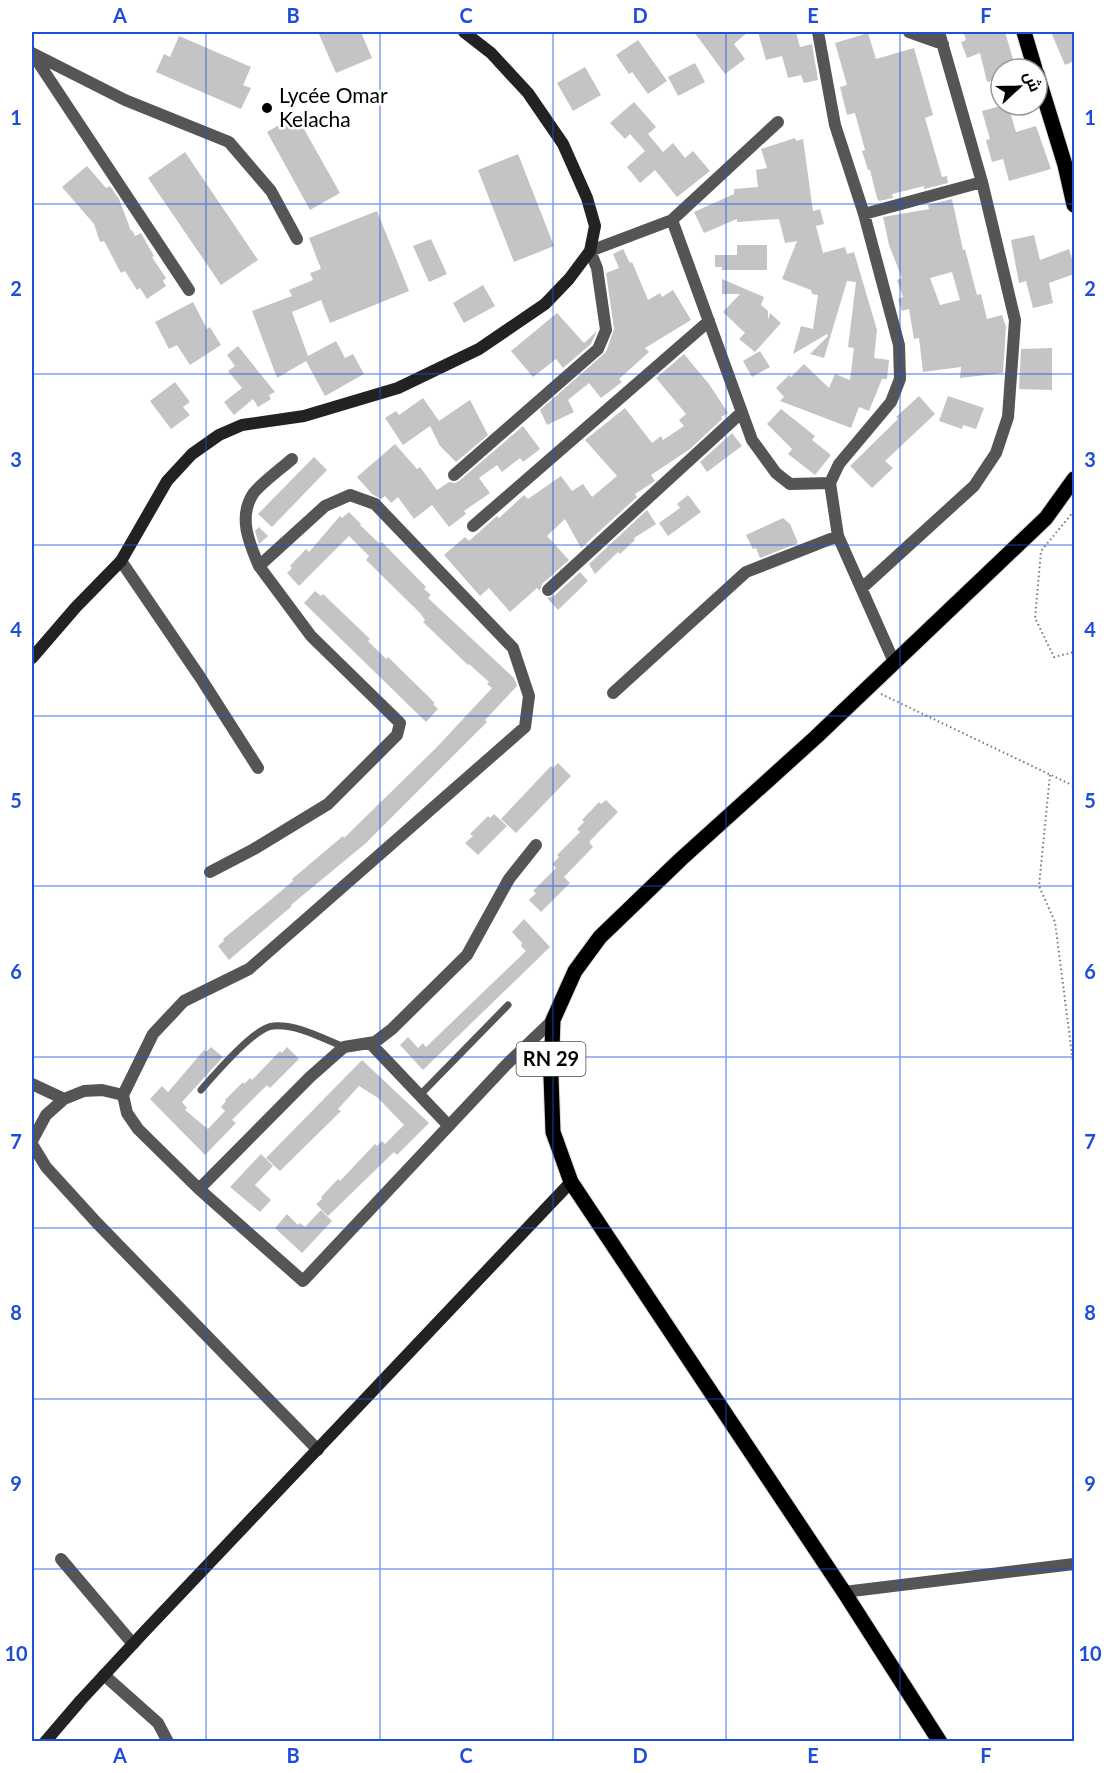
<svg xmlns="http://www.w3.org/2000/svg" width="1106" height="1773" viewBox="0 0 1106 1773" font-family="Lato,Cairo,sans-serif">
  <style>
    .building { fill: #c4c4c4; fill-rule: evenodd }
    .lines { fill: none; stroke-linecap: round; stroke-linejoin: round }
    .primary-casing { stroke: #dbdbdb; stroke-width: 17 }
    .path { stroke: #777; stroke-width: 2; stroke-dasharray: 1.5 3; stroke-linecap: butt }
    .lane { stroke: #555; stroke-width: 7 }
    .street { stroke: #555; stroke-width: 12 }
    .secondary { stroke: #222; stroke-width: 12 }
    .primary { stroke: #000; stroke-width: 15 }
    .grid { fill: none; stroke: #1d4ed8; stroke-width: 1.5; stroke-opacity: 0.55 }
    .poi-dot { fill: #000; stroke: #fff; stroke-width: 2 }
    .labels { text-anchor: middle; stroke-width: 5; stroke-linejoin: round; paint-order: stroke }
    .shield { fill: #fff; stroke: #4c4c4c; stroke-width: 1.5 }
    .shield-label { font-size: 20px; font-weight: bold; fill: #000 }
    .poi-label { font-size: 21px; fill: #000; stroke: #fff; text-anchor: start }
    .neatline { fill: none; stroke: #1d4ed8; stroke-width: 2 }
    .grid-label { font-size: 20px; text-anchor: middle; font-weight: bold; fill: #1d4ed8 }
  </style>
  <rect width="100%" height="100%" fill="#fff"/>
  <path class="building" d="M318 32H361L372 58 336 73Z
    M694 32H748L734 44 745 59 725 74Z
    M758 32H796L800 47 812 44 818 80 804 83 801 75 788 78 782 56 766 60Z
    M963 32H1005L1016 69H1001V78L987 82 980 53 967 58 961 42 966 40Z
    M1051 32H1071L1074 40V61L1065 65Z
    M868 33 876 59 914 48 933 115 925 118 942 177 947 176 948 183 924 189V186L892 194 893 198 879 201 877 198 870 170H868L862 151 865 150 855 113 847 115 840 87 847 85 835 43Z
    M179 36 251 67 243 85 251 88 241 109 156 72 164 54 170 57Z
    M638 40 667 81 648 94 632 72 629 74 616 55Z
    M695 63 705 82 678 96 668 77Z
    M585 67 601 95 573 111 557 83Z
    M634 102 656 127 648 134 663 152 673 143 685 158 693 151 710 171 677 197 655 170 640 183 627 167 645 151 630 134 625 139 610 123Z
    M1004 105H1008L1016 132 1036 126 1051 169 1009 181 1003 159 992 162 986 140 990 139 982 111Z
    M296 115 340 193 310 210 267 132Z
    M795 138 796 141 803 139 813 211 820 209 824 224 816 226 823 253 845 247 847 254 854 252 877 330 874 358 889 360 887 379H882L869 411 859 407 851 428 780 401 784 397 776 388 789 375 791 377 804 364 829 388 835 374 850 380 854 348 848 347 856 282 847 281 824 358 810 354 828 336 827 334 793 354 801 326 813 329 818 295 812 294 811 290 782 279 797 241 785 243 779 219 737 222V219L704 233 694 212 734 194V189L758 187 756 170 767 168 761 149Z
    M185 152 258 260 221 285 148 178Z
    M518 154 554 246 514 262 478 170Z
    M87 166 106 188 110 186 119 199 131 231 132 230 135 236 141 233 154 256 152 257 166 278 163 281 166 286 147 299 140 288 137 290 125 271 121 273 104 241 100 242 94 224 62 187Z
    M952 199 963 250 965 249 977 295 981 294 987 319 1002 315 1006 327 1003 373 960 378 961 367 923 372 919 338 914 339 909 309 902 311 898 299 903 297 897 280 902 278 889 245 883 217 929 209 928 205ZM952 272 960 300 940 305 930 278Z
    M377 211 409 291 330 323 321 300 292 312 308 356 336 341 345 358 353 354 364 374 325 396 306 361 277 378 252 311 292 296 289 290 313 280 310 273 321 269 309 238Z
    M1034 235 1040 260 1069 249 1074 265V274L1049 283 1053 303 1033 308 1026 281 1019 283 1011 240Z
    M431 239 447 274 429 282 413 246Z
    M737 245H767V270H722V267H715V255H737Z
    M623 249 630 263 632 262 648 300 660 293 662 297 673 290 691 320 645 348 649 352 619 379 622 382 601 398 589 383 568 400 574 412 547 425 540 410 606 352 614 329 606 273 619 268 613 254Z
    M722 279 764 297 761 305 768 311V320L770 313 781 323 755 352 739 339 745 333 723 312 740 294H722Z
    M483 285 495 306 464 323 453 303Z
    M193 302 207 329 210 327 221 345 190 365 177 345 169 349 155 322Z
    M557 313 584 343 597 331 591 344 563 368 556 359 533 377 511 351Z
    M238 346 275 392 269 395 271 399 258 407 253 399 234 415 224 402 242 388 228 371 235 366 227 355Z
    M1052 348V390L1019 389 1021 349Z
    M760 351 770 367 752 377 743 361Z
    M684 354 709 384 728 413 721 417 722 419 690 449 651 475 655 481 635 494 637 497 581 548 565 519 547 536 569 560 542 584 540 591 537 588 510 612 489 588 480 596 444 555 465 537 469 541 497 516 499 518 524 495 528 499 561 476 572 491 583 484 592 497 617 476 585 440 625 408 652 443 661 436 663 440 684 426 679 420 686 414 656 378Z
    M175 382 190 402 183 407 190 415 171 429 150 401Z
    M919 396 935 414 885 461 893 468 872 488 850 466 898 419 896 417Z
    M948 396 984 408 976 429 963 425 962 429 939 421Z
    M423 398 439 421 470 400 488 435 456 462 440 446 430 426 403 445 385 418 396 411 399 415Z
    M781 409 815 436 812 440 831 455 815 475 788 454 792 449 767 424Z
    M523 426 540 449 523 462 520 458 502 472 497 465 479 478 490 493 464 511 466 514 449 527 432 505 414 519 398 497 391 503 385 496 381 499 372 494 357 477 395 444 417 469 420 467 437 490 449 482 455 483 459 481Z
    M732 433 742 446 707 472 700 462Z
    M314 457 327 470 272 527 258 514Z
    M688 495 701 512 668 536 659 523 680 508 677 504Z
    M647 510 656 524 634 538 635 540 620 554 618 552 595 574 589 564Z
    M349 512 361 524 360 525 380 544 382 542 426 587 424 589 431 595 428 598 514 678 517 686 485 720 487 722 366 843 291 905 292 906 229 960 218 946 224 941 223 939 274 897 293 881 292 879 343 836 344 838 436 748 492 688 487 684 489 682 469 664 468 665 423 622 425 620 420 613 366 560 369 556 349 536 299 586 287 573 292 568 290 566 306 549 309 552 340 516 342 518Z
    M783 518 790 524 798 543 760 558 756 548 753 549 746 535Z
    M259 527 268 536 259 544 255 531Z
    M580 572 588 581 558 610 547 598 554 596Z
    M315 591 321 596 323 594 370 639 368 641 386 659 388 657 435 703 433 704 438 709 426 722 304 603Z
    M558 763 571 776 516 833 501 819 551 766 553 768Z
    M606 800 618 812 589 842 593 847 564 877 570 883 541 912 529 900 536 893 533 891 556 868 552 864 559 857 557 855 580 832 577 829 584 822 582 820 599 802 601 804Z
    M494 814 507 826 478 855 465 843 473 836 470 834 488 816 490 818Z
    M524 919 550 947 423 1070 400 1045 408 1037 418 1048 423 1043 426 1047 526 951 521 946 522 943 512 932Z
    M211 1047 223 1057 182 1102 187 1108 185 1110 208 1129 225 1111 221 1107 226 1101 225 1100 243 1082 244 1084 250 1078 252 1080 280 1051 282 1053 287 1047 299 1059 270 1088 267 1085 232 1120 236 1123 205 1155 150 1099 162 1086 168 1092 169 1091 204 1050 206 1052Z
    M362 1060 429 1123 397 1155 394 1152 328 1216 316 1204 322 1199 321 1197 338 1179 340 1181 375 1144 377 1146 382 1141 385 1144 404 1125 378 1098 359 1086 338 1109 341 1111 280 1171 266 1158Z
    M261 1154 273 1166 255 1185 271 1200 260 1212 230 1187Z
    M321 1210 332 1221 302 1253 275 1228 287 1214 298 1225 300 1223 305 1227Z"/>
  <g class="lines">
    <g class="primary-casing">
      <path id="primary" d="M1024 32 1035 69
        M1037 74 1065 165 1074 205
        M940 1742 844 1592 571 1182 553 1132 551 1077 553 1020 575 971 600 937 681 859 816 737 1046 518 1074 479"/>
    </g>
    <path class="path" d="M1074 511 1041 551 1035 618 1054 657 1074 652
      M881 694 1074 786
      M1050 775 1039 886 1055 922 1074 1070"/>
    <path class="lane" d="M201 1090C214 1075 255 1027 273 1026 297 1024 322 1038 344 1047
      M420 1095 508 1005"/>
    <path class="street" d="M818 32 835 125 864 214 899 345 900 379 891 402 839 464 830 483 838 536 894 662
      M909 32 943 44
      M32 53 125 100 229 142 271 191 297 239
      M34 56 189 290
      M864 214 982 182
      M672 220 752 440 776 473 790 484 830 483
      M454 475 598 349 606 330 597 268 590 251 672 220 778 122
      M473 526 709 321
      M121 561 200 677 258 768
      M259 566C249 543 238 517 253 494 260 484 282 468 292 459
      M862 588 974 486 996 453 1008 417 1015 320 982 182 939 32
      M548 590 742 412
      M613 693 746 572 838 536
      M210 872 254 849 328 804 397 735 400 723 311 636 259 566 325 506 350 495 375 504 513 648 529 696 525 727 249 969 184 1001 153 1034 123 1095 127 1113 138 1129 199 1189 303 1281 506 1065 553 1020
      M371 1044 449 1126
      M32 1084 64 1099
      M32 1141 46 1115 64 1099 84 1091 102 1090 123 1095
      M32 1144 46 1167 97 1223 318 1450
      M199 1189 310 1077 344 1047 375 1042 392 1029 467 955 509 879 536 845
      M61 1559 133 1644
      M844 1592 1074 1564
      M104 1675 158 1723 168 1742"/>
    <path class="secondary" d="M32 658 76 607 121 561 167 481 192 454 219 435 242 425 304 416 398 388 479 349 545 304 569 279 590 251 595 226 587 198 563 144 528 93 491 53 464 32
      M45 1742 81 1700 145 1631 571 1182"/>
    <use href="#primary" class="primary"/>
  </g>
  <path class="grid" d="M206 32V1742M380 32V1742M553 32V1742M726 32V1742M900 32V1742M32 204H1074M32 374H1074M32 545H1074M32 716H1074M32 886H1074M32 1057H1074M32 1228H1074M32 1399H1074M32 1569H1074"/>
  <circle class="poi-dot" cx="267" cy="108" r="6"/>
  <g class="labels">
    <rect class="shield" x="516.5" y="1042" width="69" height="34" rx="4.5"/>
    <g class="shield-label">
      <text x="551" y="1066">RN 29</text>
    </g>
    <g class="poi-label">
      <text x="279" y="103">Lycée Omar<tspan x="279" dy="24">Kelacha</tspan></text>
    </g>
  </g>
  <rect width="1106" height="1773" fill="none" stroke="#ffffff" stroke-width="66"/>
  <g transform="translate(1019 87) rotate(68)"><circle r="28" fill="#ffffff" stroke="#999999" stroke-width="1.5"/>
  <path d="M0-4.5L10 22L0 15L-10 22Z" fill="#000000"/>
  <text y="-9" font-size="16" font-weight="bold" text-anchor="middle" fill="#000000">ش</text>
  </g>
  <rect x="33" y="33" width="1040" height="1707" class="neatline"/>
  <g class="grid-label">
    <text x="120" y="23">A</text>
    <text x="293" y="23">B</text>
    <text x="466" y="23">C</text>
    <text x="640" y="23">D</text>
    <text x="813" y="23">E</text>
    <text x="986" y="23">F</text>
    <text x="16" y="125">1</text>
    <text x="1090" y="125">1</text>
    <text x="16" y="296">2</text>
    <text x="1090" y="296">2</text>
    <text x="16" y="467">3</text>
    <text x="1090" y="467">3</text>
    <text x="16" y="637">4</text>
    <text x="1090" y="637">4</text>
    <text x="16" y="808">5</text>
    <text x="1090" y="808">5</text>
    <text x="16" y="979">6</text>
    <text x="1090" y="979">6</text>
    <text x="16" y="1149">7</text>
    <text x="1090" y="1149">7</text>
    <text x="16" y="1320">8</text>
    <text x="1090" y="1320">8</text>
    <text x="16" y="1491">9</text>
    <text x="1090" y="1491">9</text>
    <text x="16" y="1661">10</text>
    <text x="1090" y="1661">10</text>
    <text x="120" y="1763">A</text>
    <text x="293" y="1763">B</text>
    <text x="466" y="1763">C</text>
    <text x="640" y="1763">D</text>
    <text x="813" y="1763">E</text>
    <text x="986" y="1763">F</text>
  </g>
</svg>
